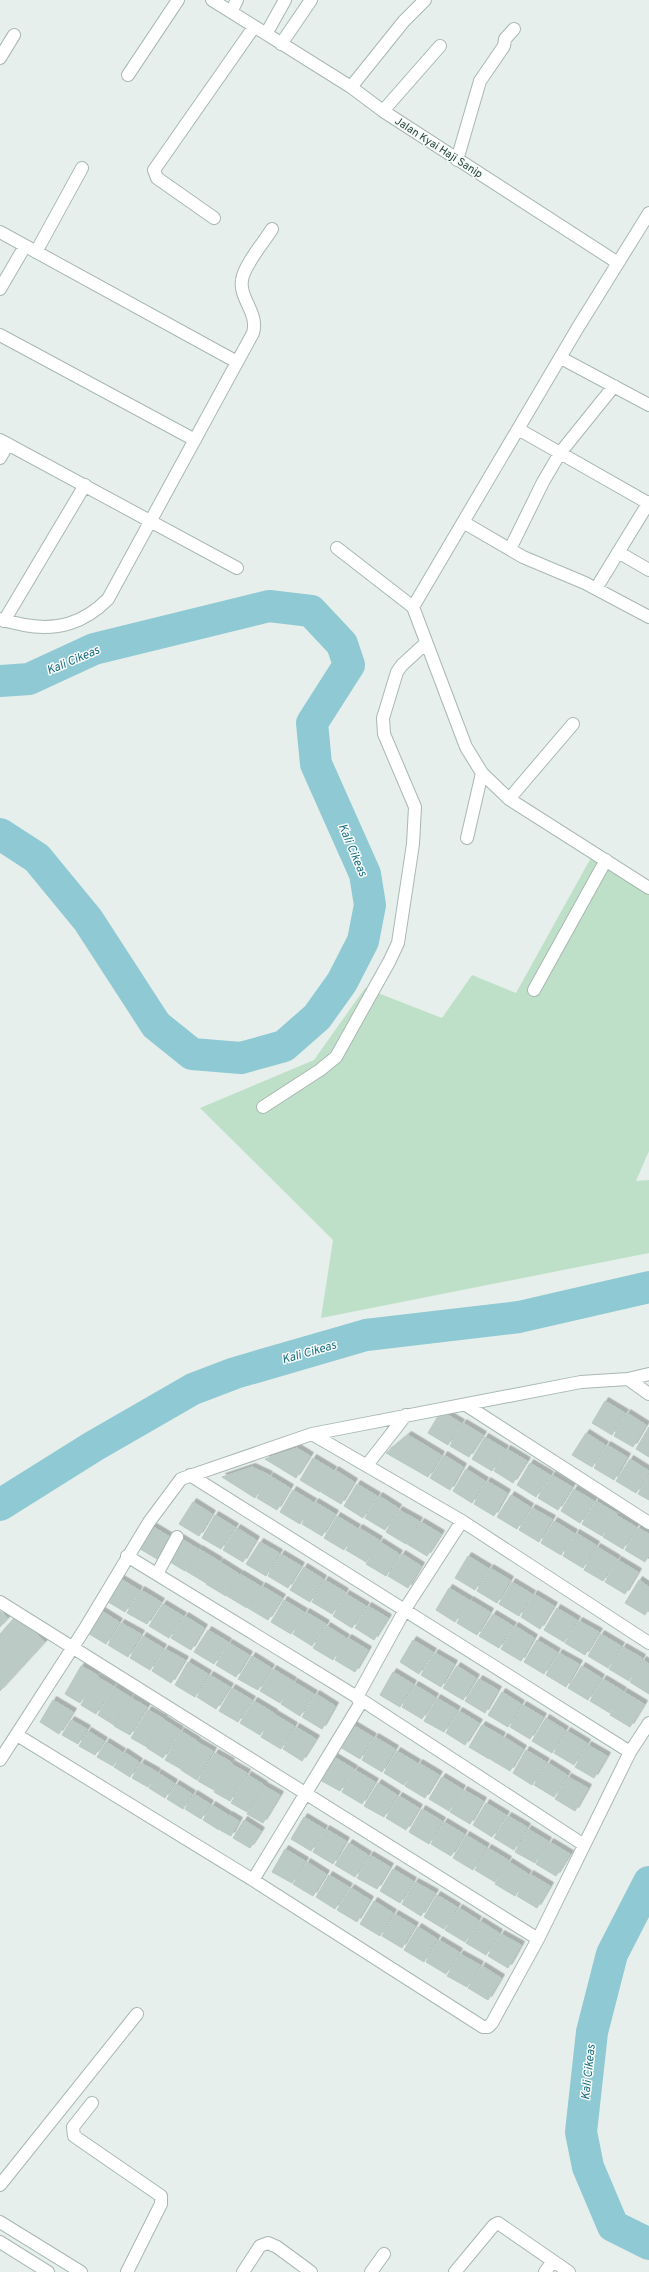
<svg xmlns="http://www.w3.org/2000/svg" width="649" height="2272" viewBox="0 0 649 2272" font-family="Overpass,sans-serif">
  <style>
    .green { fill: #bfe0c8 }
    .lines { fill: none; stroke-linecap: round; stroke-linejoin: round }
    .river { stroke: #8ec9d4; stroke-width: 32 }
    .building { fill: #bbcac4; stroke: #b8c9c2; filter: url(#shadow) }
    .minor-casing { stroke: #a8b8b2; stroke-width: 14 }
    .minor { stroke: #fff; stroke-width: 12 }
    .labels { text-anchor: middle; stroke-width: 3; stroke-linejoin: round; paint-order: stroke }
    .street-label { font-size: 11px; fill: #24423a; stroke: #f7fbf9 }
    .water-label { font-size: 12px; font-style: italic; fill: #1c6f80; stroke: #f7fbf9 }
  </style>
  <defs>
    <filter id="shadow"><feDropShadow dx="3.5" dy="-3.5" stdDeviation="0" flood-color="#0004"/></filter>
  </defs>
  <rect width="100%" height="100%" fill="#e6efeb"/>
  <path class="green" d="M593 854 649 893V1151L636 1181 649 1180V1253L321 1318 333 1240 200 1108 314 1060 365 988 442 1018 472 975 516 993Z"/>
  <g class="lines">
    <path class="river" d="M0 681 29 679 94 649 269 606 311 611 342 644 349 665 312 723 316 764 365 874 370 905 363 941 342 982 317 1017 284 1046 241 1058 192 1054 156 1025 88 920 37 858 0 834
      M0 1505 94 1446 193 1389 235 1373 366 1335 519 1317 649 1287
      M649 1882 612 1954 592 2032 581 2132 588 2167 613 2226 649 2244"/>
  </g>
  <path class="building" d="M605 1401 625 1413 612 1435 592 1423Z
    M441 1411 461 1423 448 1445 428 1433Z
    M627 1413 646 1425 633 1447 614 1436Z
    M463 1423 483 1435 469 1457 450 1446Z
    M649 1427V1457L636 1449Z
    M586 1433 605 1445 592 1467 572 1455Z
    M408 1435 441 1455 428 1477 386 1453Z
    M485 1437 505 1449 492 1471 472 1459Z
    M607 1445 627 1457 614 1480 594 1468Z
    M297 1448 310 1456 296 1478 265 1459Z
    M507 1449 527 1461 513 1483 494 1471Z
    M444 1455 463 1467 450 1490 430 1478Z
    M313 1458 333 1470 320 1492 300 1480Z
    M630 1459 649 1471 636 1493 616 1481Z
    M530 1463 550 1475 536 1497 517 1485Z
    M252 1467 269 1475 255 1498 222 1477Z
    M466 1469 485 1481 472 1503 453 1491Z
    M335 1470 354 1482 341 1504 321 1492Z
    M552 1475 572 1487 558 1510 538 1498Z
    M649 1475V1500L638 1494Z
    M270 1476 290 1488 277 1510 257 1498Z
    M487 1481 507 1493 494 1516 474 1504Z
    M357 1484 377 1496 363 1518 344 1506Z
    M574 1489 594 1501 580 1523 561 1511Z
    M293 1490 313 1502 300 1524 280 1512Z
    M511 1495 530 1507 517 1529 497 1517Z
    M379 1496 398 1508 385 1530 365 1518Z
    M596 1501 616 1513 602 1536 582 1524Z
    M193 1502 212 1514 199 1536 179 1524Z
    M315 1502 335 1514 322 1536 302 1524Z
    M532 1508 552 1519 539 1542 519 1530Z
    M399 1510 419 1521 406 1544 386 1532Z
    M215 1515 235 1527 221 1549 202 1538Z
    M616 1515 636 1527 623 1549 603 1537Z
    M337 1516 357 1528 344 1550 324 1538Z
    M554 1521 574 1533 561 1555 541 1543Z
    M421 1522 441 1534 427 1556 407 1544Z
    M150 1525 170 1537 157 1559 137 1547Z
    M237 1528 256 1540 243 1562 223 1550Z
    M359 1528 379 1540 366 1562 346 1550Z
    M638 1528 649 1534V1554L645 1562 625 1550Z
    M576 1533 596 1545 583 1568 563 1556Z
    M180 1538 198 1549 185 1571 170 1562Z
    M260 1542 279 1553 266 1576 246 1564Z
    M380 1542 399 1554 386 1576 366 1564Z
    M597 1547 617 1559 603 1581 584 1570Z
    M199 1549 219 1561 206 1583 186 1571Z
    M281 1554 301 1566 288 1588 268 1576Z
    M402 1554 421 1566 408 1588 388 1576Z
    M468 1556 488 1568 475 1590 455 1578Z
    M618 1560 638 1572 625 1594 605 1582Z
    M220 1562 239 1574 226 1596 206 1584Z
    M304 1567 323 1579 310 1602 290 1590Z
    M490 1568 510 1580 497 1603 477 1591Z
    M240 1574 260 1586 247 1608 227 1596Z
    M119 1578 139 1590 125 1612 105 1600Z
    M325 1580 345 1592 332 1614 312 1602Z
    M639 1580 649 1587V1608L645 1615 625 1603Z
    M512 1582 532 1594 519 1616 499 1604Z
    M262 1586 282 1598 268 1620 248 1608Z
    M449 1588 469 1600 455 1622 436 1610Z
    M141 1590 161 1602 147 1624 127 1613Z
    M346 1594 366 1606 352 1628 333 1616Z
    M534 1594 554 1606 540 1629 521 1617Z
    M284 1600 304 1612 291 1634 271 1622Z
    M470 1600 490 1612 477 1635 457 1623Z
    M163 1604 183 1616 169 1638 149 1626Z
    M368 1606 388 1618 374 1640 355 1628Z
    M557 1608 577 1620 564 1642 544 1630Z
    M100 1610 119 1622 106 1644 86 1632Z
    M0 1611 8 1618 0 1627Z
    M306 1612 326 1624 312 1646 293 1634Z
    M493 1614 513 1626 499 1648 479 1636Z
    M17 1615 45 1642 0 1691V1634Z
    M185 1616 204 1628 191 1650 171 1638Z
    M579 1621 599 1632 585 1655 565 1643Z
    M121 1623 141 1634 128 1657 108 1645Z
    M327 1626 346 1638 333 1660 313 1648Z
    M515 1626 534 1638 521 1661 501 1649Z
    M208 1630 228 1642 214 1664 194 1652Z
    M601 1634 621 1646 608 1668 588 1656Z
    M143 1636 163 1648 150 1670 130 1658Z
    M348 1638 368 1650 355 1672 335 1660Z
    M413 1640 433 1652 419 1674 400 1662Z
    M537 1640 557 1652 544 1674 524 1662Z
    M229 1643 249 1655 236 1677 216 1665Z
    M623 1647 642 1658 629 1681 609 1669Z
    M165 1649 185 1660 171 1683 152 1671Z
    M435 1653 454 1664 441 1687 421 1675Z
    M559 1653 579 1664 566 1687 546 1675Z
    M252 1656 271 1668 258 1690 238 1679Z
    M643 1660 649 1664V1694L630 1682Z
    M188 1662 208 1674 195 1697 175 1685Z
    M81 1666 97 1675 80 1703 65 1694Z
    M457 1666 476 1678 463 1700 443 1688Z
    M582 1666 601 1678 588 1700 568 1688Z
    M273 1669 293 1681 280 1703 260 1691Z
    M393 1672 413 1684 400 1707 380 1695Z
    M210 1675 230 1687 216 1709 197 1697Z
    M97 1677 113 1686 96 1714 81 1705Z
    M479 1679 498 1690 485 1713 465 1701Z
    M603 1679 623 1691 610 1713 590 1701Z
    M294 1682 314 1694 300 1716 281 1704Z
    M415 1685 435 1697 422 1719 402 1707Z
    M114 1687 130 1697 114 1725 98 1715Z
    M232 1688 252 1700 238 1722 219 1711Z
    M502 1692 521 1704 508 1727 488 1715Z
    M624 1692 644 1704 630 1727 610 1715Z
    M316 1694 335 1706 322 1729 302 1717Z
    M131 1698 147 1707 130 1735 114 1726Z
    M437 1698 457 1710 444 1732 424 1721Z
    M53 1700 73 1712 59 1734 40 1722Z
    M254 1701 274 1713 260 1735 240 1723Z
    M523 1705 543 1717 530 1739 510 1727Z
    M148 1710 164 1719 147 1747 131 1738Z
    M459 1711 479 1723 465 1745 446 1733Z
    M274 1714 294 1726 281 1749 261 1737Z
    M546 1718 565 1730 552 1753 532 1741Z
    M71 1720 87 1729 78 1744 62 1735Z
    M164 1720 180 1730 163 1758 147 1748Z
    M353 1725 373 1737 360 1759 340 1747Z
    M482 1725 502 1736 489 1759 469 1747Z
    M296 1727 316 1739 302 1761 283 1749Z
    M88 1731 104 1741 95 1755 79 1746Z
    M181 1731 197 1741 181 1769 165 1760Z
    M567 1731 587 1743 574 1765 554 1753Z
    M375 1737 395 1749 382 1772 362 1760Z
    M504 1737 523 1749 510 1771 490 1759Z
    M106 1742 122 1752 113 1766 97 1757Z
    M197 1742 213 1751 197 1780 181 1770Z
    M588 1745 607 1756 594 1778 575 1767Z
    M526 1750 546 1762 532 1785 513 1773Z
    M397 1751 417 1763 404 1785 384 1773Z
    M124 1752 139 1762 130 1777 114 1767Z
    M215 1753 231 1762 214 1790 198 1781Z
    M334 1757 354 1769 340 1791 320 1780Z
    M141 1763 157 1772 148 1787 132 1778Z
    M419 1763 439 1775 425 1798 405 1786Z
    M548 1763 567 1775 554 1797 534 1785Z
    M231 1764 247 1773 230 1801 214 1792Z
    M355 1770 375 1782 362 1804 342 1792Z
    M158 1773 174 1783 165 1798 149 1788Z
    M248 1775 264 1785 247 1812 231 1803Z
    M442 1777 462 1789 449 1811 429 1799Z
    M568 1777 588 1788 575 1811 555 1799Z
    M378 1783 397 1795 384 1817 364 1806Z
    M176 1784 192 1794 183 1809 167 1799Z
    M264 1786 280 1795 263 1823 247 1814Z
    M464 1790 483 1801 470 1824 450 1812Z
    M194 1794 210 1804 201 1819 185 1809Z
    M399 1796 419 1808 406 1830 386 1818Z
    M486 1803 506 1815 492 1837 473 1825Z
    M212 1805 228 1815 219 1830 203 1820Z
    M422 1809 442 1821 429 1844 409 1832Z
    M229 1815 239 1821 231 1836 220 1830Z
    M508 1816 527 1827 514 1850 494 1838Z
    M304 1817 324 1829 311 1851 291 1839Z
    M244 1820 261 1831 250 1848 233 1838Z
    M444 1822 464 1834 451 1856 431 1844Z
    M326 1829 346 1841 333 1864 313 1852Z
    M528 1829 548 1841 535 1863 515 1852Z
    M466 1835 486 1847 473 1870 453 1858Z
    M550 1842 570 1854 556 1876 536 1864Z
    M349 1843 368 1855 355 1877 335 1865Z
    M488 1848 508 1860 495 1882 475 1870Z
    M285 1849 305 1861 292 1883 272 1872Z
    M370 1855 390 1867 377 1889 357 1878Z
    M307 1862 326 1874 313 1896 293 1884Z
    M509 1862 528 1874 515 1896 495 1884Z
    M393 1869 413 1881 400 1903 380 1891Z
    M530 1874 550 1886 537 1908 517 1896Z
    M329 1875 349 1887 335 1909 316 1897Z
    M415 1882 435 1893 421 1916 402 1904Z
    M351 1888 370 1900 357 1922 337 1910Z
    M437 1895 457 1907 444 1929 424 1917Z
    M374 1901 393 1913 380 1936 360 1924Z
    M459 1908 478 1920 465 1942 445 1930Z
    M395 1914 415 1926 402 1948 382 1936Z
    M480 1921 499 1933 486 1955 466 1943Z
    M418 1927 437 1939 424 1962 404 1950Z
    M501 1934 521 1945 508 1968 488 1956Z
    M439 1940 459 1952 446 1974 426 1962Z
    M460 1954 480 1965 467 1987 447 1976Z
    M482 1966 501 1978 488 2000 468 1988Z"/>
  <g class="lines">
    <g class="minor-casing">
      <path id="minor" d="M212 0 351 87 383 111 618 263
        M231 12 237 0
        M266 34 285 0
        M281 44 311 0
        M0 58 14 35
        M128 75 178 0
        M351 87 404 21 425 0
        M383 111 440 46
        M457 160 480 81 504 46 505 39 514 29
        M649 213 577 329 413 607 466 747 482 773 509 799 649 888
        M214 218 157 178 154 170 254 27
        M0 232 237 362
        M36 252 82 168
        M0 289 25 246
        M0 335 195 440
        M561 358 649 405
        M518 429 648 503
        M0 440 237 568
        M0 458 8 444
        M463 522 523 557 585 583 649 617
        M513 543 543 482 560 453 614 386
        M337 548 413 607
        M618 552 649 570
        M600 582 649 502
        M0 619C8 622 16 623 24 625 58 631 84 623 108 599L253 333C259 313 239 299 242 280 244 265 264 242 272 229
        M4 621 85 485
        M509 799 573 724
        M467 838 482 773
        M534 990 606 860
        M263 1107 320 1070 336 1057 389 962 398 943 413 844 415 807 384 734 383 718 397 672 402 665 426 643
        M628 1379 649 1394
        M466 1405 649 1523
        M312 1434 462 1521 649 1643
        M367 1465 406 1415
        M190 1475 630 1752
        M127 1556 357 1697 584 1845
        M157 1574 177 1537
        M0 1602 538 1939
        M17 1735 253 1880 483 2027H488L492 2023 538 1939 630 1752 649 1723
        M0 1760 84 1630 149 1522 181 1479 312 1434 581 1382 628 1379 649 1374
        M253 1880 360 1704 357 1697 407 1606 462 1521
        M92 2103 73 2127 74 2136 161 2196V2204L127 2272
        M0 2185 137 2014
        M0 2222 81 2272
        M0 2242 48 2272
        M243 2272 260 2246 268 2243 277 2247 311 2272
        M371 2272 384 2254
        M455 2272 494 2225 498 2223 569 2272
        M545 2272 553 2261"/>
    </g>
    <use href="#minor" class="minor"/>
  </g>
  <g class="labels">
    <g class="street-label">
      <text transform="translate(439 147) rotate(33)" y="4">Jalan Kyai Haji Sanip</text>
    </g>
    <g class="water-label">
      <text transform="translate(73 660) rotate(-23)" y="4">Kali Cikeas</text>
      <text transform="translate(353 850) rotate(67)" y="4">Kali Cikeas</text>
      <text transform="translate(309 1352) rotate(-16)" y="4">Kali Cikeas</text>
      <text transform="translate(588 2072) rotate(-84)" y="4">Kali Cikeas</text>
    </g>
  </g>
</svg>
